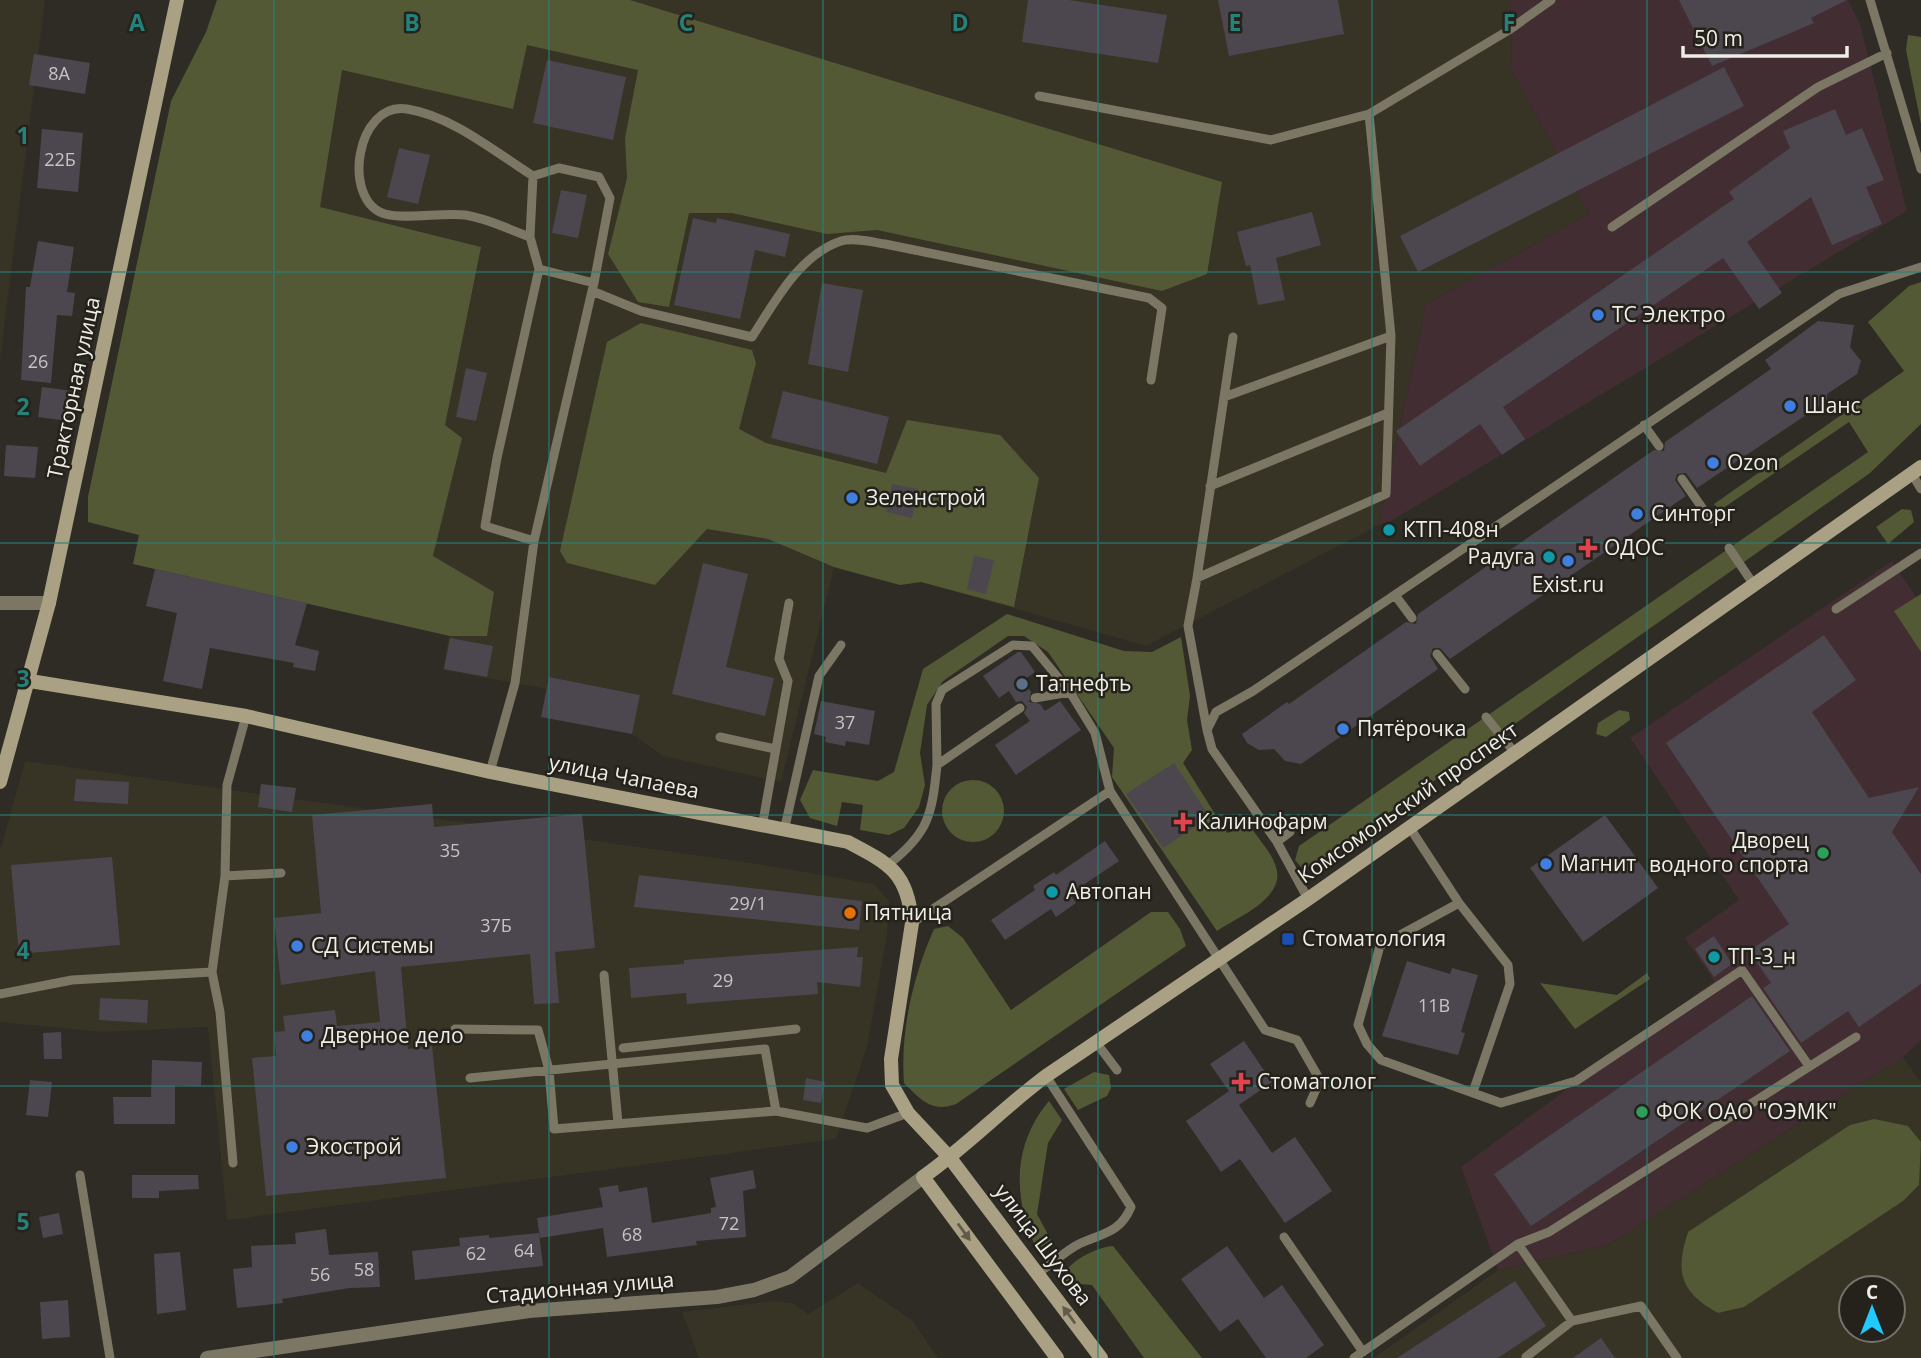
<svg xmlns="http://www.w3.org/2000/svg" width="1921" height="1358" viewBox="0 0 1921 1358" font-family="'Open Sans',sans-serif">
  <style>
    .commercial { fill: #412d32 }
    .built { fill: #373325; fill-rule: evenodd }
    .green { fill: #535935 }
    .building { fill: #4c474f }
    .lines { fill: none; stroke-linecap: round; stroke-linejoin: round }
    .lane { stroke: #7c7664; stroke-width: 9 }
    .street { stroke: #7c7664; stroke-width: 14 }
    .secondary { stroke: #aaa083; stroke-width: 14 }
    .oneway { fill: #605b4a }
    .grid { fill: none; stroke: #25827a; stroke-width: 2; stroke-opacity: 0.55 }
    .shop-dot { fill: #3f7fe0; stroke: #24221b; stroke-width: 2.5 }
    .culture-dot { fill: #0f9aa8; stroke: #24221b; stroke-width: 2.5 }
    .health-dot { fill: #e0444e; stroke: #24221b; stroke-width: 2.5 }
    .service-dot { fill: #5c6f8a; stroke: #24221b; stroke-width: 2.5 }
    .leisure-dot { fill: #2e9e5b; stroke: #24221b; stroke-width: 2.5 }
    .food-dot { fill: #e8710a; stroke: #24221b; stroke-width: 2.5 }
    .transit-dot { fill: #1a4fb4; stroke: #24221b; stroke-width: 2.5 }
    .labels { text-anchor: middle; stroke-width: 5; stroke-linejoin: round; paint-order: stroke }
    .number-label { font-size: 18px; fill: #c6c4c1 }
    .poi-label { font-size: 21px; fill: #eeede7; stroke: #24221b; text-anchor: start }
    .street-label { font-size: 21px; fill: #eeede7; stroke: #24221b }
    .grid-label { font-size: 23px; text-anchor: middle; font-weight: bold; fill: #25827a; stroke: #24221b; stroke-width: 5; stroke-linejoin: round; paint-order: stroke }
  </style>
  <rect width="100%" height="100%" fill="#2e2c24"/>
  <path class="commercial" d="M1510 0H1848L1860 24 1907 211 1391 521 1379 525 1426 304 1589 214 1512 71Z
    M1892 561 1921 604V1040L1903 1057 1608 1245 1498 1270 1461 1167 1714 981 1685 938 1739 900 1630 738Z"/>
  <path class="built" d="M0 0H45L0 360Z
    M256 0H1510L1512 71 1589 214 1426 304 1379 525 1146 646 921 582 900 585 834 568 781 782 663 756 632 734 640 695 549 677 547 689 443 670 449 636 141 566Z
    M25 761 752 863 874 884 889 901 887 934 867 1047 836 1139 227 1220 208 1027 103 1032 0 1022V851Z
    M1903 1057 1921 1082V1358H1374L1498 1270 1608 1245ZM1851 1288H1893V1330H1851Z
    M858 1283 913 1321 938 1358H699L682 1312 774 1301 793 1303 808 1314Z"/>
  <path class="green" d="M217 0H630L1222 182 1207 274 1162 291 877 230 827 234 732 213H689L669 307 638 302 608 254 627 178 625 138 638 70 527 45 513 109 342 70 320 207 481 247 445 425 462 438 433 556 494 592 487 636H450L133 564 139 535 88 522V497L171 101 206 32Z
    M1908 35 1921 37V124L1906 50Z
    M1921 282V424L1870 473 1312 867H1301L1295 860 1299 846 1868 452 1849 422 1719 511 1714 504 1904 371 1868 322 1909 286Z
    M641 323 752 350 756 363 739 429 766 443 886 473 907 420 1000 435 1039 478 1014 607 921 582 900 585 834 567 768 539 707 529 655 585 567 563 560 551 607 342Z
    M1902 509 1911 510 1914 522 1888 544 1876 527Z
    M1921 594V652L1894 611Z
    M1007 614 1124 651 1152 652 1181 637 1190 696 1187 720 1192 750 1183 763 1227 833 1249 825C1258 838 1272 853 1276 867 1286 898 1238 917 1217 931L1112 777 1114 748 1048 652 1024 636H1008L943 681 927 705 920 753 925 785 919 807 904 828 889 835 860 830 863 805 842 802 837 826 810 818 800 800 813 770 878 781 894 772 923 669Z
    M1619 710 1629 712 1630 720 1606 737 1596 734 1598 723Z
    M942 811a31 31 0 1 1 62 0a31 31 0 1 1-62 0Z
    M1151 912H1168L1180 929 1186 946 956 1104C932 1113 921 1100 904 1083 900 1032 913 976 934 929L948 926 963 938 1011 1010Z
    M1647 973 1650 979 1575 1029 1540 983 1617 995Z
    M1094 1072 1109 1075 1111 1088 1107 1096 1078 1110 1064 1089Z
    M1049 1101 1062 1120 1048 1143 1037 1214 1052 1242 1038 1252C1013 1201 1011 1146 1049 1101Z
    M1874 1119 1908 1126 1921 1142 1919 1185 1903 1201 1744 1307 1718 1313C1680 1292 1675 1272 1688 1232L1850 1125Z
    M1113 1246 1202 1358H1144L1092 1285 1067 1283 1063 1277C1068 1261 1097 1247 1113 1246Z"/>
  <path class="building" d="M1028 0H1069L1167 15 1158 63 1022 42Z
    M1218 0H1338L1344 34 1229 56Z
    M1679 0H1847L1811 18 1814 23 1712 66Z
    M34 54 90 63 85 94 29 85Z
    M547 60 626 77 613 140 533 123Z
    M1724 67 1744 106 1418 272 1400 236Z
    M1835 109 1846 135 1862 128 1884 180 1866 187 1882 224 1832 245 1811 197 1747 242 1782 293 1759 309 1723 258 1503 407 1525 439 1502 455 1480 424 1420 466 1396 431 1734 199 1729 192 1790 148 1783 131Z
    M42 129 83 133 78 192 37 188Z
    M399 148 430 155 418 204 387 197Z
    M561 190 587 195 578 238 552 233Z
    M1312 212 1321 245 1276 258 1285 300 1258 305 1250 265 1246 266 1237 232Z
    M693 218 716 223 717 218 790 234 785 257 755 250 740 319 674 305Z
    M38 241 74 247 67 292 75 293 72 316 57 315 51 383 21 380 26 287H30Z
    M822 283 863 290 848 372 808 364Z
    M1818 321 1854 325 1850 347 1861 361 1857 374 1827 394V401L1697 488 1686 473 1677 474 1675 480 1686 496 1450 659 1440 648H1433L1430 656 1438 669 1301 764 1285 761 1274 749 1259 750 1247 743 1242 734 1287 702 1289 704 1406 622 1416 624 1418 614 1654 450 1664 451 1665 442 1771 369 1765 360Z
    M466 368 487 373 476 421 456 417Z
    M42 387 72 391 68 421 38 417Z
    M783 391 889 417 877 464 771 438Z
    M6 445 38 447 35 478 4 476Z
    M892 484 918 489 912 518 886 512Z
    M974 556 994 560 986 594 967 589Z
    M703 563 748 574 726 667 774 678 765 716 672 694Z
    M155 569 307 603 295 645 319 651 315 671 293 667 294 663 210 648 202 689 163 681 177 613 146 606Z
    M1824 635 1856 680 1812 712 1869 798 1919 787 1892 832 1921 874V984L1859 1027 1848 1011 1801 1043 1763 988 1771 983 1749 951 1789 924 1666 743Z
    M450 638 493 646 487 677 444 669Z
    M1018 652H1021L1035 672 1023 681 1031 692 1029 702 1040 704 1045 711 1060 701 1081 730 1016 775 995 745 1030 721 1024 713 1027 707 1022 701 1016 702 1009 691 999 698 983 676Z
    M549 677 640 695 632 734 541 717Z
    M821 701 875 711 869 745 846 741 845 746 825 742 826 737 814 734Z
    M1174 763 1210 817 1163 848 1126 794Z
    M76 779 129 782 128 804 74 801Z
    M261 784 296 788 292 812 258 807Z
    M432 804 434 827 582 814 595 948 555 952 559 1003 534 1004 530 954 401 967 408 1049 432 1046 446 1178 266 1196 252 1058 276 1056 274 1032 285 1031 283 1016 335 1010 337 1026 380 1022 375 971 281 985 274 918 321 913 312 815Z
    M1605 815 1658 888 1583 942 1530 868Z
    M1105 841 1119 861 1070 894 1076 903 1056 917 1051 909 1005 940 991 920 1035 890 1033 886 1054 872 1056 875Z
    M112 857 120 945 19 954 11 865Z
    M639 875 862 901 859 930 634 907Z
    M1714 936 1732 964 1714 977 1695 949Z
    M858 947 857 957H863L860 987 817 982 818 994 687 1004 686 993 631 998 629 968 684 964V960Z
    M1407 961 1450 974 1452 968 1478 975 1461 1032 1465 1033 1458 1055 1382 1036Z
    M1752 996 1790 1051 1531 1226 1494 1174Z
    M100 998 148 1000 147 1023 99 1020Z
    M61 1032 62 1059H44L43 1033Z
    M1244 1041 1272 1082 1239 1105 1272 1153 1295 1137 1332 1191 1285 1223 1240 1159 1221 1172 1186 1121 1229 1091 1210 1064Z
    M152 1060 202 1062 201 1086 175 1085V1124H114L113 1097H151Z
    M806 1078 825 1082 821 1103 803 1100Z
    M30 1080 52 1082 48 1117 26 1115Z
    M753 1170 756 1188 743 1191 746 1237 696 1241 697 1245 607 1257 603 1228 540 1238 537 1218 603 1207 599 1188 618 1185 619 1192 647 1187 652 1223 711 1213V1208L716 1207 710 1178Z
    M132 1175H198L199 1189 159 1191V1198H132Z
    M59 1213 63 1234 43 1238 39 1217Z
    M326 1229 329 1255 378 1252 380 1287 350 1288 282 1299 283 1303 237 1308 233 1269 252 1267 251 1246 296 1244 295 1233Z
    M539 1233 543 1266 415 1280 412 1251 460 1246 459 1238 489 1235V1238Z
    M1227 1246 1264 1298 1282 1285 1324 1345 1306 1358H1266L1238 1319 1220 1332 1181 1279Z
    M180 1252 186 1310 157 1314 154 1254Z
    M1515 1281 1546 1326 1498 1358H1397Z
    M68 1300 70 1337 42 1339 40 1302Z
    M1601 1338 1615 1358H1573Z"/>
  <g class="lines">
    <path class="lane" d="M1870 0 1921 169
      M1039 96 1271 140 1369 114
      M1612 227 1818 87 1887 53
      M530 237 533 176
      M592 291 594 283 539 269 530 237C510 230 487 218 465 215 443 212 405 220 385 214 341 201 356 101 407 109 452 116 495 152 533 176L559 168 599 177 610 198 594 283
      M1233 337 1197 578 1386 494 1391 336 1369 114 1509 30 1551 0
      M1224 397 1391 336
      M1644 425 1659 446
      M1912 474 1921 489
      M1682 479 1710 519
      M1210 486 1388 413
      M534 541 485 526 497 458 539 269
      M1729 548 1754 585
      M1197 578 1188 626 1207 730
      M1395 595 1412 618
      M1836 609 1921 553
      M1437 654 1465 689
      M1486 717 1515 753
      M720 737 775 749
      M937 765 936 704 942 690 1013 645 1032 646 1070 692
      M490 772 515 683 534 541 592 291 641 311 752 337C775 302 799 255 841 241 853 237 872 242 885 244L1149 298 1162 308 1151 380
      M1110 791 1265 1030 1297 1040 1320 1080 1310 1103
      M762 827 788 681 779 659 789 603
      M1410 828 1459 903 1508 965 1510 984 1473 1092
      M784 831 819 676 841 645
      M1277 842 1290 832
      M889 864C929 833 932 814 937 765L1020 708
      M225 876 281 873
      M1308 899 1277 842 1212 749 1207 730 1216 712 1253 691 1839 294 1921 267
      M1459 903 1380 946 1358 1025 1367 1044 1381 1060 1501 1103 1576 1081 1742 970 1809 1066
      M912 923 1110 791 1095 733 1070 692 1035 698
      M604 975 618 1123
      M0 994 72 980 212 972
      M455 1029 538 1030 549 1070 554 1129 776 1111 867 1128 908 1113
      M1095 1041 1117 1070
      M623 1048 796 1029
      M470 1078 765 1049 776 1111
      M233 1163 220 1012 212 972 225 876 227 785 246 716
      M80 1175 110 1358
      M1284 1237 1363 1352
      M1518 1244 1572 1321 1526 1357
      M1038 1273C1052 1264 1065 1251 1079 1244 1103 1233 1120 1233 1131 1207L1046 1076
      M1572 1321 1641 1306 1677 1358
      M1354 1358 1518 1244 1549 1232 1856 1037"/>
    <path class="street" d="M0 603H49
      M207 1358 529 1311 717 1297 754 1290 790 1277 923 1177"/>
    <path class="secondary" d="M30 681 246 716 490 772 848 842C890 864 908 873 912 923L891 1059 892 1085 908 1113 950 1158 1101 1358
      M0 782 49 603 177 0
      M1057 1358 923 1177C967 1146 1003 1108 1046 1076L1308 899 1921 467"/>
  </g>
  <defs><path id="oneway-solid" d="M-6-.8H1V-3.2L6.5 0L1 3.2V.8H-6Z" transform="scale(1.75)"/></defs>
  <g class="oneway">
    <use href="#oneway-solid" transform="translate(964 1232) rotate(54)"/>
    <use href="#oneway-solid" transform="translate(1069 1315) rotate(-126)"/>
  </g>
  <path class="grid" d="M274 0V1358M549 0V1358M823 0V1358M1098 0V1358M1372 0V1358M1647 0V1358M0 272H1921M0 543H1921M0 815H1921M0 1086H1921"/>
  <g class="shop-dot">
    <circle cx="1598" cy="315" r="7"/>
    <circle cx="1790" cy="406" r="7"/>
    <circle cx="1713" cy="463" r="7"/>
    <circle cx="852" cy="498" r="7"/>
    <circle cx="1637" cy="514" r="7"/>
    <circle cx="1568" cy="561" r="7"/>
    <circle cx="1343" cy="729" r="7"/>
    <circle cx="1546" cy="864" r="7"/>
    <circle cx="297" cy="946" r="7"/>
    <circle cx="307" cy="1036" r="7"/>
    <circle cx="292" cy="1147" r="7"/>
  </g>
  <g class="culture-dot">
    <circle cx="1389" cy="530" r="7"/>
    <circle cx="1549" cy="557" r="7"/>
    <circle cx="1052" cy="892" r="7"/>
    <circle cx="1714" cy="957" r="7"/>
  </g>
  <g class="health-dot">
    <path d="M1584.5 537.5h7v7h7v7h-7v7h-7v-7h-7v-7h7z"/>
    <path d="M1179.5 811.5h7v7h7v7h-7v7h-7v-7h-7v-7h7z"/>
    <path d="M1237.5 1071.5h7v7h7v7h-7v7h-7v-7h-7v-7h7z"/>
  </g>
  <circle class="service-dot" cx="1022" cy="684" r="7"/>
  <g class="leisure-dot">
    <circle cx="1823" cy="853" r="7"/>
    <circle cx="1642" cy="1112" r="7"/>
  </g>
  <circle class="food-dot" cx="850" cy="913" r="7"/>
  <rect class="transit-dot" x="1281" y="932" width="14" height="14" rx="3.5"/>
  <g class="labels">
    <g class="number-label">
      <text x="59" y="80">8А</text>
      <text x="60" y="166">22Б</text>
      <text x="38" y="368">26</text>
      <text x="845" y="729">37</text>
      <text x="450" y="857">35</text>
      <text x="748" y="910">29/1</text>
      <text x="496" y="932">37Б</text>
      <text x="723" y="987">29</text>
      <text x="1434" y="1012">11В</text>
      <text x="729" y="1230">72</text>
      <text x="632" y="1241">68</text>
      <text x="524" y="1257">64</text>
      <text x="476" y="1260">62</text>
      <text x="364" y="1276">58</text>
      <text x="320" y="1281">56</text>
    </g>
    <g class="poi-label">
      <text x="1612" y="322">ТС Электро</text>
      <text x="1804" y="413">Шанс</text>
      <text x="1727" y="470">Ozon</text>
      <text x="866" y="505">Зеленстрой</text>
      <text x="1651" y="521">Синторг</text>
      <text x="1403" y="537">КТП-408н</text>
      <text x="1604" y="555">ОДОС</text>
      <text x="1535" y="564" text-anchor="end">Радуга</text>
      <text x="1568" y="592" text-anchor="middle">Exist.ru</text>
      <text x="1036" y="691">Татнефть</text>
      <text x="1357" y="736">Пятёрочка</text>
      <text x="1197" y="829">Калинофарм</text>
      <text x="1809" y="848" text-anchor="end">Дворец<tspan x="1809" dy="24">водного спорта</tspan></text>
      <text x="1560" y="871">Магнит</text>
      <text x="1066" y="899">Автопан</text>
      <text x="864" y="920">Пятница</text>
      <text x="1302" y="946">Стоматология</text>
      <text x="311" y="953">СД Системы</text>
      <text x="1728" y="964">ТП-3_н</text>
      <text x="321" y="1043">Дверное дело</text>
      <text x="1257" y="1089">Стоматолог</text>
      <text x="1656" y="1119">ФОК ОАО "ОЭМК"</text>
      <text x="306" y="1154">Экострой</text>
    </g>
    <g class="street-label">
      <text transform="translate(74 388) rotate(-78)" y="7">Тракторная улица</text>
      <text transform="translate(624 777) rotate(11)" y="7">улица Чапаева</text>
      <text transform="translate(1408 803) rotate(-35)" y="7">Комсомольский проспект</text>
      <text transform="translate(1043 1245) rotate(53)" y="7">улица Шухова</text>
      <text transform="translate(580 1288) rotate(-5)" y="7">Стадионная улица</text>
    </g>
  </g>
  <g class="grid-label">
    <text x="137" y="31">A</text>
    <text x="412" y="31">B</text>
    <text x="686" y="31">C</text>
    <text x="960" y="31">D</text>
    <text x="1235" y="31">E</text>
    <text x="1509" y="31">F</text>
    <text x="23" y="144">1</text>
    <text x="23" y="415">2</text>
    <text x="23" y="687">3</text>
    <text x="23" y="959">4</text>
    <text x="23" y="1230">5</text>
  </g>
  <g transform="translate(1872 1309)"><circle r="33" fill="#24221b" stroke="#75736d" stroke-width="2"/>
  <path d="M0-5L12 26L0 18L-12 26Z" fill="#22c9fd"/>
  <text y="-10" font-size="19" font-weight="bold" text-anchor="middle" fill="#eeede7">С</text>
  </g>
  <path d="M1683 46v10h164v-10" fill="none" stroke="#eeede7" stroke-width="3.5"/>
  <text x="1694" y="46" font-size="21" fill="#eeede7" stroke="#24221b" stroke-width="5" paint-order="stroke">50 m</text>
</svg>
